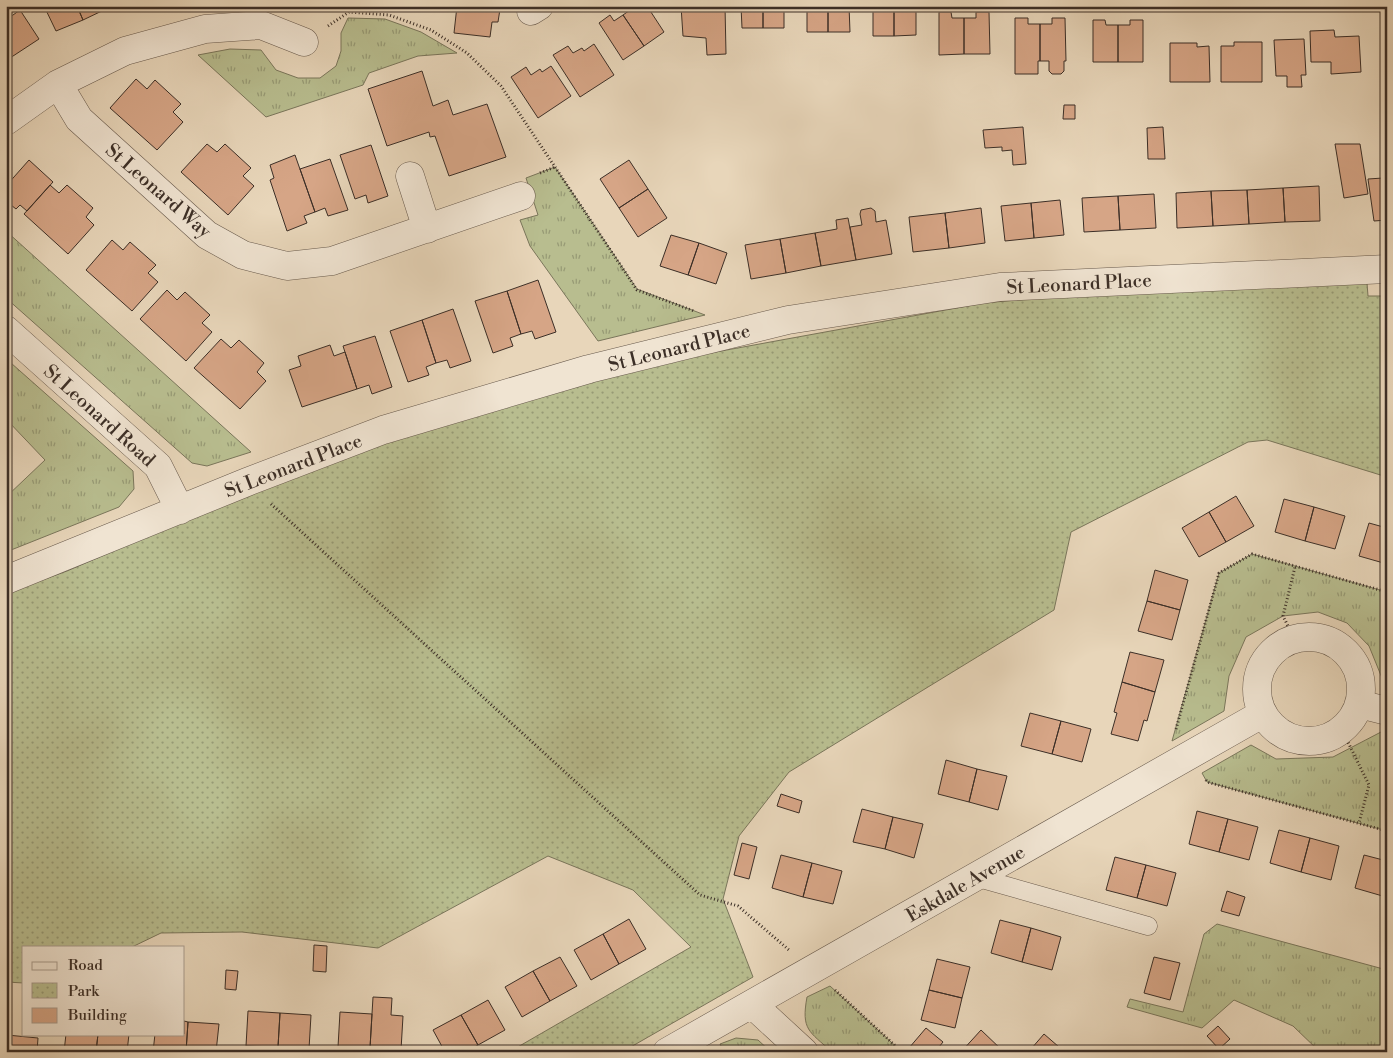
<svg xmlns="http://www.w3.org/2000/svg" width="1393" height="1058" viewBox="0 0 1393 1058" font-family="'Libre Bodoni',serif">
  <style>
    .grass { fill: url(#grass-tufts); stroke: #7a765b }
    .park { fill: url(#park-dots); stroke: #7a765b }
    .building { fill: #d6a586; stroke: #3c2f27 }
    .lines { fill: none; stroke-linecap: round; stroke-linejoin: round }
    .service-casing { stroke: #67594c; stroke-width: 19 }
    .minor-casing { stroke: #67594c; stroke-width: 29 }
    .path { stroke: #3c2f27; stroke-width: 3; stroke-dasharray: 1 2.5; stroke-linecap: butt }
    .service { stroke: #f0e4d2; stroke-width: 18 }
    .minor { stroke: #f0e4d2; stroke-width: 28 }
    .labels { text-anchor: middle; stroke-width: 4; stroke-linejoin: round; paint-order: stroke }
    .street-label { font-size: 19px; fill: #3c2f27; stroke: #f0e4d2 }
  </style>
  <defs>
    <pattern id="grass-tufts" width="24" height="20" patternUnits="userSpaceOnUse" patternTransform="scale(1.25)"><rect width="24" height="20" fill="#b8bd8f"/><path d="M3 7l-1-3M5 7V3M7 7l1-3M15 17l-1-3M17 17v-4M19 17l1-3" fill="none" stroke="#979a75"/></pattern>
    <pattern id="park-dots" width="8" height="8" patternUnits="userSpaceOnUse" patternTransform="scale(1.25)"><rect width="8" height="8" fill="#b8bd8f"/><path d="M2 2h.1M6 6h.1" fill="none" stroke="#979a75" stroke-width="1.8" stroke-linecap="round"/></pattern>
  </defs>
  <rect width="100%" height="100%" fill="#e8d6ba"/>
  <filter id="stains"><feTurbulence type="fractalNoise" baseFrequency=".004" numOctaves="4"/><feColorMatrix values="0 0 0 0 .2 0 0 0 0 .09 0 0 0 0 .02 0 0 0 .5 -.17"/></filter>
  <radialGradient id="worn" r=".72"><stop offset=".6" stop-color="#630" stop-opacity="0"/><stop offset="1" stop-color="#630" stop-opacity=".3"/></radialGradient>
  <path class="grass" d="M348 18 385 19 421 32 457 53 418 56 369 73 363 85 266 117 198 55 230 49 261 50 276 70 298 78H320L336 66 341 51V33Z
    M555 167 637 289 705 315 598 341 530 246 520 220 538 215 526 178Z
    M6 231 251 452 207 466 192 463 6 298Z
    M11 363 133 471 134 489 119 507 6 552V497L45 460 6 419V368Z
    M1252 554 1387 592V682L1382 678 1369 646 1347 623 1318 612 1283 616 1246 637 1229 676 1224 711 1172 741 1219 573Z
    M1381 732 1387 734V831L1207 782 1202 773 1251 745 1276 759 1333 757Z
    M1217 924 1387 970V1052H1320L1293 1026 1234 1000 1202 1028 1127 1007 1130 999 1183 1012 1204 934Z
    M830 986 902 1052H832C809 1031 801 1030 807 997Z
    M736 1038 758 1040 771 1052H724L720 1044Z"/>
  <path class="park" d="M1367 283 1368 296H1387V477L1267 440 1248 442 1071 532 1054 610 789 772 739 836 723 899 753 977 622 1052H515L516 1048 691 947 633 890 548 856 378 948 242 932 161 933 132 947H24V983L6 982V593L67 571 252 491 388 442 661 362 984 303 1131 290Z"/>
  <path class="building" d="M44 6H77L83 20 56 31Z
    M77 6H105L106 9 83 20Z
    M457 6H495L494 9H500L498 22H492L490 37 454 33Z
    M632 6H647L664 32 644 46 623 15 633 8Z
    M681 6H725L726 54 707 55 706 38 683 36Z
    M741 6H763V28H742Z
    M763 6H784V28H763Z
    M807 6H828V32H807Z
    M828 6H849L850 32H828Z
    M873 6H894V36H873Z
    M894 6H916V35L894 36Z
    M20 10 39 39 10 58 6 53V20Z
    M939 12H951L952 18H964V54L939 55Z
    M976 12H989L990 54H964V18H976Z
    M610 15 614 21 623 15 644 46 623 60 599 23Z
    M1015 18H1028V24H1040V61H1038V74H1015Z
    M1052 18H1065L1066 61H1064V71L1061 74H1052L1049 71V61H1040V24H1052Z
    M1093 20H1105L1106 25H1118V62H1093Z
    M1130 20H1143V62H1118V25H1130Z
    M1334 30 1335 37 1359 36 1361 72 1331 74V62H1311L1310 31Z
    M1304 39 1306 75H1301L1302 87H1287V76H1276L1274 40Z
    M1234 42H1262V82H1221V46H1234Z
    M1170 43H1197V47L1209 46 1210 82H1170Z
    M594 44 614 75 580 97 553 55 568 46 573 53 582 48 584 51Z
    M551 66 571 96 538 118 511 77 526 67 531 75 540 69 542 72Z
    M422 71 433 106 448 100 453 115 487 104 506 157 449 176 435 136 430 137 429 132 387 146 368 89Z
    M136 79 147 89 155 80 181 104 173 112 183 122 157 150 110 108Z
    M1064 105H1075V119H1063Z
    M1023 127 1026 164 1013 165 1012 150 1002 151V147L985 148 983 130Z
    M1163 127 1165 159H1148L1147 128Z
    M207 144 217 152 225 144 251 168 243 176 254 186 228 215 181 172Z
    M1335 144H1360L1368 194 1344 198Z
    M371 145 388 196 368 203 366 195 355 199 340 155Z
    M295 155 315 212 304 216 307 223 287 231 270 180 274 178 270 165Z
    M330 159 348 210 328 216 325 208 315 212 300 169Z
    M29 160 53 182 27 211 20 205 16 209 6 201V186Z
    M629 160 648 189 619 208 600 179Z
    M1383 174H1387V220L1374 221 1368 179 1383 178Z
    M50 185 59 193 67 185 93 208 86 217 94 225 68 254 24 214Z
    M1319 186 1320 221 1285 222 1283 188Z
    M1283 188 1285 222 1249 224 1247 190Z
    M648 189 667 218 638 237 619 208Z
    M1247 190 1249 224 1213 226 1211 191Z
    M1211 191 1213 226 1177 228 1176 193Z
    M1154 194 1156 228 1120 230 1118 196Z
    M1118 196 1120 230 1084 232 1082 198Z
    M1060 200 1064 235 1034 238 1031 203Z
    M1031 203 1034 238 1005 241 1001 206Z
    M871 208 875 211 876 222 886 220 892 254 856 260 850 227 862 225 860 214 861 210Z
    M981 208 985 243 949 248 945 213Z
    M945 213 949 248 913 252 909 217Z
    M848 218 856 260 821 266 815 233 837 229 836 220Z
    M815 233 821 266 786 273 780 239Z
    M671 235 699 243 688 275 660 266Z
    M780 239 786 273 751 279 745 245Z
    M112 240 123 250 130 242 156 265 148 273 158 282 132 311 86 270Z
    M699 243 727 253 716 284 688 275Z
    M538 280 556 332 535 339 532 331 521 334 507 291Z
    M167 290 177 300 185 292 210 315 202 323 212 332 186 361 140 319Z
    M507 291 521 334 510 338 513 346 493 353 475 301Z
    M453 309 471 361 450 368 447 360 436 363 422 320Z
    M422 320 436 363 426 367 429 375 408 382 390 331Z
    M375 336 392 387 372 394 369 385 357 389 343 346Z
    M221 339 231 348 239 340 264 363 257 372 266 381 240 409 194 368Z
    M330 345 334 356 345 352 357 389 302 407 289 370 301 366 298 356Z
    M1236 496 1254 526 1226 542 1209 512Z
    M1284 499 1314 507 1305 541 1275 532Z
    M1314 507 1345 516 1335 549 1305 541Z
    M1209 512 1226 542 1199 557 1182 528Z
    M1369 523 1387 528V564L1359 556Z
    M1155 570 1188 580 1180 610 1147 601Z
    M1147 601 1180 610 1172 640 1138 631Z
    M1130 652 1164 660 1155 692 1122 682Z
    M1122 682 1155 692 1147 721 1144 720 1138 741 1111 734 1117 713 1114 712Z
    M1030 713 1061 721 1052 754 1021 746Z
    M1061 721 1091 729 1082 762 1052 754Z
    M946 760 977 769 969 802 938 794Z
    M977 769 1007 776 998 810 969 802Z
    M781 794 802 801 799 813 777 806Z
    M862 809 893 817 885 849 853 842Z
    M1197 811 1228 819 1219 852 1189 844Z
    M893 817 923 824 914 858 885 849Z
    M1228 819 1258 827 1249 860 1219 852Z
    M1279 830 1310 838 1301 872 1270 863Z
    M1310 838 1339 846 1331 880 1301 872Z
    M742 843 757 847 749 879 734 875Z
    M781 855 812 863 803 897 772 888Z
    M1364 855 1387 861 1386 897 1355 888Z
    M1115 857 1146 865 1137 898 1106 890Z
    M812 863 842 871 833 904 803 897Z
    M1146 865 1176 873 1167 906 1137 898Z
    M1227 891 1245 897 1239 916 1221 911Z
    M629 919 646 949 619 964 603 934Z
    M1000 920 1031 928 1022 962 991 953Z
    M1031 928 1061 937 1052 970 1022 962Z
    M603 934 619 964 591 980 574 950Z
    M314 945 327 946 326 972 313 971Z
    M560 957 577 986 550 1001 533 971Z
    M1154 957 1180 963 1170 1000 1144 993Z
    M937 959 970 967 962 998 929 990Z
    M226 970 238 971 236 990 225 989Z
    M533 971 550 1001 522 1017 505 987Z
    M929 990 962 998 955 1028 921 1020Z
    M373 997 392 998 391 1015 403 1016 401 1050 370 1048Z
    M488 1000 505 1030 478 1045 461 1015Z
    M248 1011 280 1013 278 1047 246 1046Z
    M340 1012 372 1014 370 1048 338 1047Z
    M280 1013 311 1015 309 1049 278 1047Z
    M461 1015 478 1045 466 1052H445L433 1030Z
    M184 1021 188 1022 186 1052H153L155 1034H184Z
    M188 1022 219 1024 216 1052H186Z
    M1218 1026 1230 1039 1219 1049 1207 1036Z
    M926 1028 943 1042 935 1052H913L909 1048Z
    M981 1030 1004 1052H961Z
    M66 1034H98L96 1052H64Z
    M98 1034H129L127 1052H96Z
    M1044 1034 1059 1047 1055 1052H1034L1031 1049Z
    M7 1035 38 1038 37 1052H6Z"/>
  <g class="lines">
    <g class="service-casing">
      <path id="service" d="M975 877 1148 926"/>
    </g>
    <g class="minor-casing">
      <path id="minor" d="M531 11 539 6
        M58 84 79 119 207 235 243 255 287 266 332 261 521 196
        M6 121 58 84 125 51 205 29 261 25 304 42
        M410 176 427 229
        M6 330 158 466 180 510
        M6 580 247 482 383 430 589 369 788 320 1000 287 1387 269
        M1257 689a52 52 0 1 1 104 0a52 52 0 1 1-104 0Z
        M1359 704 1387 711
        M752 1004 804 1052
        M667 1052 1262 714"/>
    </g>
    <path class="path" d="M328 26 349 12 389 15 431 30 467 53 501 86 637 290 694 311
      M540 173 555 167
      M271 504 700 895 738 906 789 950
      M1294 638 1283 616 1295 567
      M1176 729 1219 573 1252 554 1387 592
      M1342 730 1369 785 1359 823
      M1206 780 1207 782 1387 831
      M835 990 902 1052"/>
    <use href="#service" class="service"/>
    <use href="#minor" class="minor"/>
  </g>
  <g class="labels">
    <g class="street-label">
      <text transform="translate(159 190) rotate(41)" y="7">St Leonard Way</text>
      <text transform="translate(1079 283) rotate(-3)" y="7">St Leonard Place</text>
      <text transform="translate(679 347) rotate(-14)" y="7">St Leonard Place</text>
      <text transform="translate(100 415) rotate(42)" y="7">St Leonard Road</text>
      <text transform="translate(293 465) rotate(-21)" y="7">St Leonard Place</text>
      <text transform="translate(965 883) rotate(-30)" y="7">Eskdale Avenue</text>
    </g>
  </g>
  <rect width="1393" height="1058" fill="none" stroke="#e8d6ba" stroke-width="25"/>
  <rect x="8" y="8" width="1378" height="1043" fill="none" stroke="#3c2f27" stroke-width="2.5"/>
  <rect x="12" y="12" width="1368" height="1033" fill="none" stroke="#3c2f27"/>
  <rect x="22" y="946" width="162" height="90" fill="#f0e4d2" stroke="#a89c8e"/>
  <rect x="32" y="962" width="25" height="8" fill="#f0e4d2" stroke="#a89c8e"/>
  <text x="68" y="970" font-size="15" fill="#3c2f27">Road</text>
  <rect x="32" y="983" width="25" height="15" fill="url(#park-dots)" stroke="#a89c8e"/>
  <text x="68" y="996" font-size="15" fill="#3c2f27">Park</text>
  <rect x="32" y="1008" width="25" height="15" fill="#d6a586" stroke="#a89c8e"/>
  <text x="68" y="1020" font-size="15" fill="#3c2f27">Building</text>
  <rect width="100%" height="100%" filter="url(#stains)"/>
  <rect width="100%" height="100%" fill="url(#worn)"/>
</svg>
